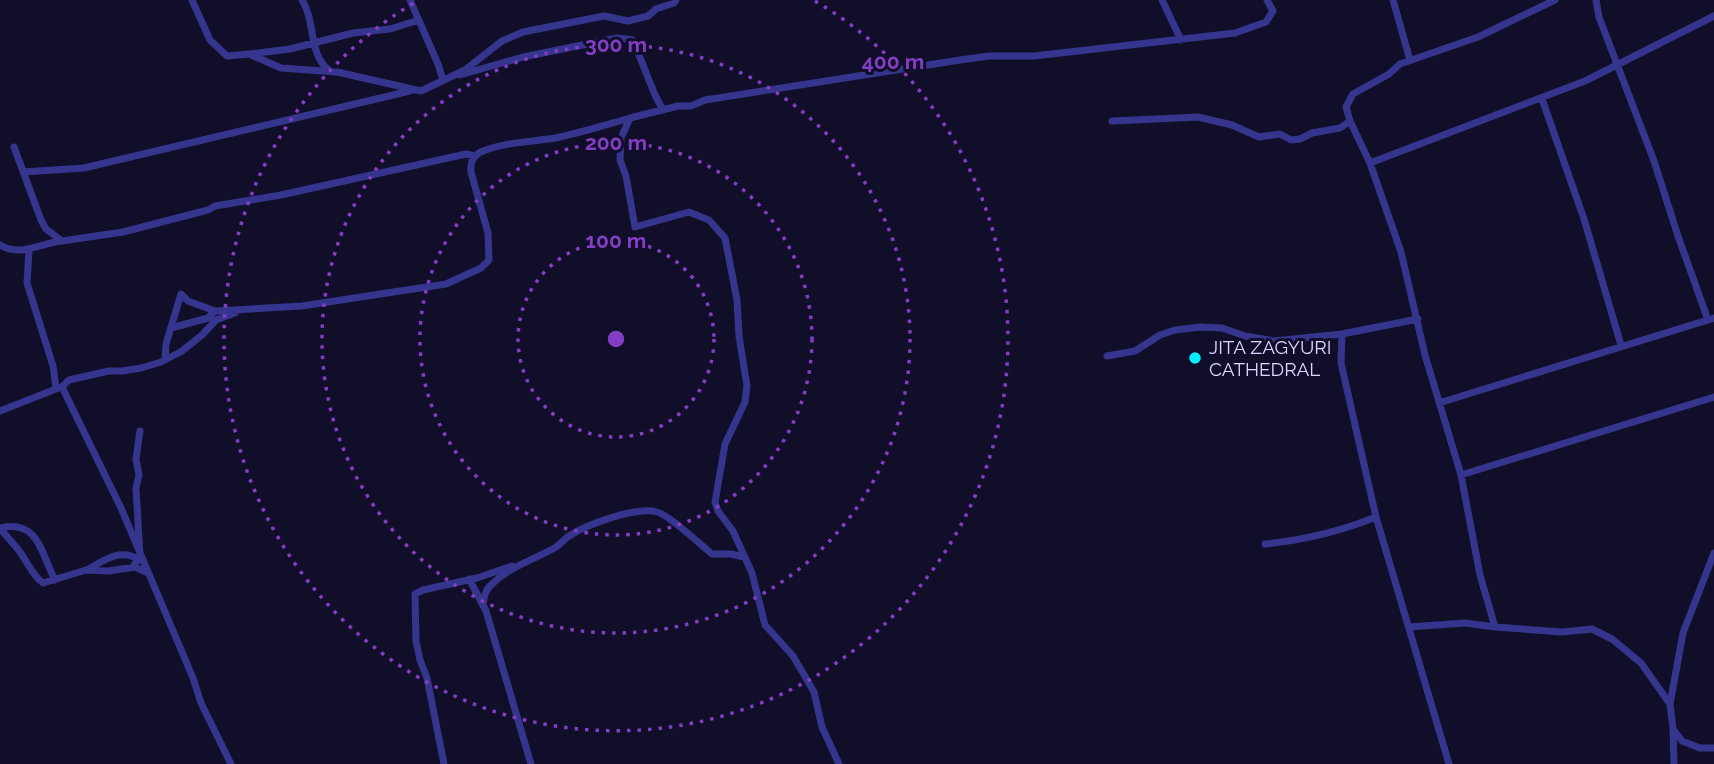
<svg xmlns="http://www.w3.org/2000/svg" width="1714" height="764" viewBox="0 0 1714 764" font-family="Raleway,sans-serif">
  <style>
    .lines { fill: none; stroke-linecap: round; stroke-linejoin: round }
    .minor { stroke: #35358d; stroke-width: 7 }
    .ring { fill: none; stroke: #843dc5; stroke-width: 3.5; stroke-dasharray: 3.5 7 }
    .poi-dot { fill: #03f0ff; stroke: #110e2a; stroke-width: 2.5 }
    .labels { text-anchor: middle; stroke-width: 6; stroke-linejoin: round; paint-order: stroke }
    .poi-label { font-size: 19px; fill: #dad7ff; stroke: #110e2a; text-anchor: start }
    .centre { fill: #843dc5; stroke: #110e2a; stroke-width: 3.5 }
    .ring-label { font-size: 21px; text-anchor: middle; font-weight: bold; fill: #843dc5; stroke: #110e2a; stroke-width: 6; stroke-linejoin: round; paint-order: stroke }
  </style>
  <rect width="100%" height="100%" fill="#110e2a"/>
  <g class="lines">
    <path class="minor" d="M192 0 210 40 227 56 249 54 281 68 337 72 421 91 465 70 502 41 523 32 604 16 628 21 648 16 656 9 674 3 676 0
      M302 0C316 21 308 55 329 70
      M410 0 438 64 443 80
      M1162 0 1181 40
      M1393 0 1410 60
      M1555 0 1478 37 1400 64 1389 74 1353 94 1346 107 1350 121 1370 163 1401 252 1425 355 1461 475 1480 575 1495 627 1562 632 1592 629 1612 639 1641 663 1670 704 1673 729 1682 741 1700 748H1714
      M1596 0 1599 17 1654 161 1678 236 1708 320
      M250 54 290 49 353 33 390 29 419 20
      M460 75 523 57 617 38 633 40 655 95 663 110
      M1542 99 1584 219 1621 345
      M1112 121 1198 117 1232 125 1259 137 1280 134 1291 140 1300 139 1312 133 1340 128 1350 121
      M14 147 41 220 46 229 62 241 123 232 208 210 215 206 281 195 466 154 475 156
      M1370 163 1585 81 1714 16
      M23 172 84 168 410 91
      M0 245C21 257 39 244 61 241
      M29 251 27 283 53 366 56 388
      M171 328 208 318 215 311
      M1342 334 1341 363 1376 517 1449 764
      M1107 356 1135 351 1160 335 1175 330 1201 327 1222 328 1245 336 1274 341 1342 334 1418 319
      M165 360 166 344 181 294 188 301 215 311 302 306 446 284 481 268 489 260 488 233 471 172C470 162 473 155 483 151 506 142 531 142 555 138 580 133 605 125 630 118
      M1439 403 1714 318
      M0 411 61 387
      M1461 475 1714 397
      M0 528C7 538 16 545 22 555 29 565 32 575 43 583L86 570 108 571 135 567 146 572
      M0 528C39 519 41 554 55 580
      M1265 544C1304 540 1339 532 1376 517
      M133 567 140 555 136 488 139 475 136 459 140 431
      M87 570C105 559 121 548 140 560
      M469 579 486 611 531 764
      M483 605C484 598 485 590 491 585 510 566 534 560 556 547 561 544 564 539 569 536 586 525 636 506 657 512 671 516 699 544 712 554H731L744 557
      M1409 627 1465 623 1495 627
      M1670 704 1683 633 1714 553
      M1673 730 1674 764
      M231 764 201 703 193 678 121 508 62 387 69 380 109 371H122L141 368 161 362 182 351 202 335 216 320 235 313
      M444 764 427 678 420 660 416 641 415 594 423 590 477 578 512 566
      M839 764 822 727 814 692 793 656 765 625 752 573 733 531 718 511 715 502 725 444 745 402 747 386 739 336 737 300 725 238 709 220 689 212 635 227 626 176 620 160 621 138 630 118 678 106H691L705 100 960 60 989 56H1034L1235 33 1266 22 1273 11 1267 0"/>
  </g>
  <g class="ring">
    <circle cx="616" cy="339" r="98"/>
    <circle cx="616" cy="339" r="196"/>
    <circle cx="616" cy="339" r="294"/>
    <path d="M815 1A392 392 0 1 1 417 1"/>
  </g>
  <circle class="poi-dot" cx="1195" cy="358" r="7"/>
  <g class="labels">
    <g class="poi-label">
      <text x="1209" y="354">JITA ZAGYURI<tspan x="1209" dy="22">CATHEDRAL</tspan></text>
    </g>
  </g>
  <circle cx="616" cy="339" r="10" class="centre"/>
  <g class="ring-label">
    <text x="616" y="52">300 m</text>
    <text x="893" y="69">400 m</text>
    <text x="616" y="150">200 m</text>
    <text x="616" y="248">100 m</text>
  </g>
</svg>
